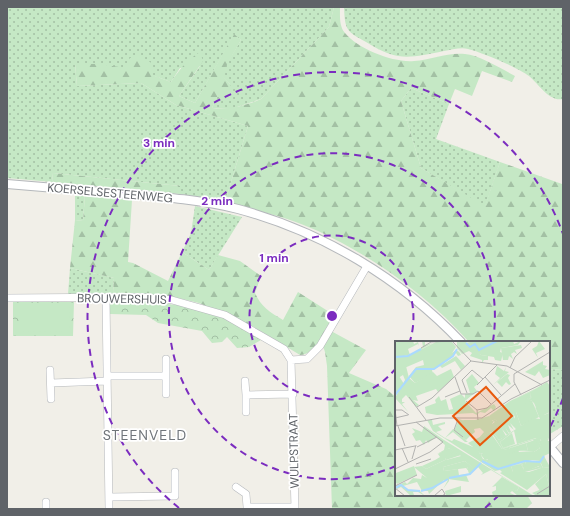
<svg xmlns="http://www.w3.org/2000/svg" width="570" height="516" viewBox="0 0 570 516" font-family="'DM Sans',sans-serif">
  <style>
    .grass { fill: url(#grass-dots) }
    .forest { fill: url(#forest-firs) }
    .park { fill: url(#park-crowns) }
    .pitch { fill: #c5e8c5 }
    .lines { fill: none; stroke-linecap: round; stroke-linejoin: round }
    .minor-casing { stroke: #b5b8bc; stroke-width: 8 }
    .tertiary-casing { stroke: #b5b8bc; stroke-width: 10 }
    .minor { stroke: #fff; stroke-width: 7 }
    .tertiary { stroke: #fff; stroke-width: 8 }
    .ring { fill: none; stroke: #7b2cbf; stroke-width: 2; stroke-dasharray: 7 5 }
    .labels { text-anchor: middle; stroke-width: 3.5; stroke-linejoin: round; paint-order: stroke }
    .street-label { font-size: 12px; fill: #5f6368; stroke: #fff }
    .quarter-label { font-size: 14px; letter-spacing: 1px; fill: #70757a; stroke: #fff }
    .inset-river { fill: none; stroke: #aadaff; stroke-width: 2 }
    .inset-road { fill: none; stroke: #b3b3b1; stroke-width: 1 }
    .view { fill: #e8590c; fill-opacity: 0.15; stroke: #e8590c; stroke-width: 2 }
    .inset-edge { fill: none; stroke: #5f6368; stroke-width: 2 }
    .centre { fill: #7b2cbf; stroke: #fff; stroke-width: 2 }
    .ring-label { font-size: 12px; text-anchor: middle; font-weight: bold; fill: #7b2cbf; stroke: #fff; stroke-width: 3.5; stroke-linejoin: round; paint-order: stroke }
  </style>
  <defs>
    <pattern id="grass-dots" width="8" height="8" patternUnits="userSpaceOnUse"><rect width="8" height="8" fill="#c5e8c5"/><path d="M2 2h.1M6 6h.1" fill="none" stroke="#a3c0a4" stroke-width="1.8" stroke-linecap="round"/></pattern>
    <pattern id="forest-firs" width="22" height="20" patternUnits="userSpaceOnUse"><rect width="22" height="20" fill="#c5e8c5"/><path d="M5 1l3.5 6h-7zM16 11l3.5 6h-7z" fill="#a3c0a4"/></pattern>
    <pattern id="park-crowns" width="20" height="18" patternUnits="userSpaceOnUse"><rect width="20" height="18" fill="#c5e8c5"/><path d="M2 6a3 3 0 1 1 6 0M12 15a3 3 0 1 1 6 0" fill="none" stroke="#a3c0a4"/></pattern>
  </defs>
  <rect width="100%" height="100%" fill="#f1efe8"/>
  <path class="grass" d="M7 7H334L329 27 261 99 231 109 212 108 218 94 230 84 220 75 241 40 234 35 195 103 179 96 200 66 180 68 171 82C140 70 108 64 75 64L77 86 141 83 176 105 248 126 225 202 180 194V186L53 173 52 182 7 178Z
    M344 7H563V99C549 102 539 84 529 76 519 68 481 52 468 49 461 47 451 50 444 51 409 58 398 62 366 42 346 31 345 30 344 7Z
    M411 88 449 104 436 139 500 162 485 207 421 168 401 101Z
    M85 195 83 221 75 220V196Z
    M195 206 242 217 209 270 182 252 191 233Z
    M70 268 114 278 113 293 68 294Z
    M549 369 563 370V426L550 434Z"/>
  <path class="forest" d="M334 7H340C340 16 339 26 345 33 358 49 394 63 414 61 431 60 448 52 465 54 479 55 502 69 515 76L512 82 482 71 472 96 455 89 449 104 411 88 401 101 421 168 485 206 500 162 562 184 563 182V370L549 369V342H469C428 296 374 257 318 231 288 217 256 210 225 202L248 126 176 105 141 83 77 86 75 64H99L126 68 130 58 140 56 153 64 152 75 171 82C179 70 187 60 200 52L203 61 179 96 195 103 234 34 241 40 221 75 230 84 234 94 228 100 218 95 212 108C230 110 245 106 261 99L329 27Z
    M53 173 180 186V194L52 182Z
    M85 195 132 200 128 262 133 263 168 281 182 252 209 270 218 255 240 261 261 276 255 293C261 307 270 312 283 320L298 292 334 315C326 328 316 355 300 355L254 327 199 303 170 296 113 293 114 278 70 268 75 220 83 221Z
    M331 331 366 350 349 373 386 389 396 397V495H493L496 497 527 495 532 503 526 509H332L327 366 325 352 323 346Z"/>
  <path class="park" d="M116 301C153 302 191 303 226 319 238 325 249 333 261 340L249 347 237 348 227 337 222 342 212 343 202 331 158 323 146 315 110 314 109 305Z
    M13 302H74L73 336H13Z"/>
  <path class="pitch" d="M20 307H69L70 331 20 332Z"/>
  <g class="lines">
    <g class="minor-casing">
      <path id="minor" d="M7 298 141 297 172 300 225 315 284 349 291 360
        M106 298 109 509
        M166 359V394
        M50 370 51 399
        M107 376H165
        M245 381 246 395
        M51 383 107 381
        M246 412V395L293 394
        M550 447 563 436
        M236 487 246 494 247 507
        M109 497 175 496V472
        M46 509V502
        M247 509V507H295
        M295 509 291 360 307 359 320 346 367 266"/>
    </g>
    <g class="tertiary-casing">
      <path id="tertiary" d="M7 184C47 187 87 191 127 194 164 197 202 200 238 209 323 232 400 278 461 342
        M549 446 563 463"/>
    </g>
    <use href="#minor" class="minor"/>
    <use href="#tertiary" class="tertiary"/>
  </g>
  <g class="ring">
    <path d="M396 368A82 82 0 1 1 410 341"/>
    <path d="M396 466A163 163 0 1 1 493 341"/>
    <path d="M563 398A245 245 0 0 1 549 429M499 495A245 245 0 0 1 485 508M179 508A245 245 0 1 1 563 234"/>
  </g>
  <g class="labels">
    <g class="street-label">
      <text transform="translate(110 193) rotate(5)" y="4">KOERSELSESTEENWEG</text>
      <text transform="translate(122 299) rotate(1)" y="4">BROUWERSHUIS</text>
      <text transform="translate(294 451) rotate(-91)" y="4">WULPSTRAAT</text>
    </g>
    <g class="quarter-label">
      <text x="145" y="440">STEENVELD</text>
    </g>
  </g>
  <g transform="translate(395 341)">
    <rect width="155" height="155" fill="#f1efe8"/>
    <path d="M62 0H72L71 2 79 0 76 6 86 14 93 15V19H89L87 22V19L75 15 77 12 74 10 67 13 62 7ZM144 0 150 8 141 12 143 17 137 8 142 5ZM41 1H57L61 6 57 12 61 9 64 11 63 9 66 14 63 15 61 12 47 24 61 15 70 25 66 29 60 20 47 27 45 25 37 29 38 33 20 42 14 35 21 26 29 24 28 19 0 31V17L17 13ZM126 4 127 7 120 9 122 13 119 11 116 13 118 18 114 15 113 19H108L106 7ZM112 33 115 34 113 37 116 43 114 44 111 41 107 46 102 41ZM4 35 9 43 0 53V37ZM152 41 155 45V71L145 76 139 62 137 60 144 76 126 85 121 71H118L121 88 115 82 119 89 113 84 116 91 114 92 110 86 114 93 112 94 107 88 111 95 104 99 97 90V83L105 77 96 80 94 75 115 60 135 51 136 58 132 57 135 60 137 59 135 51ZM64 78 70 80 65 84 75 95 71 99 59 90ZM95 91 107 108 142 97 146 105 144 98 146 100 154 97 151 104H155V112L149 115 155 126 148 127 145 120 137 119 102 128 91 121 93 118 90 119 86 114 88 112 85 113 80 105 87 118 83 116 77 108 78 106 73 102ZM138 99 145 107 139 111H124L123 109 133 110 131 102 109 109ZM117 92 120 103 108 107 105 101ZM54 107 66 114 51 119 50 117V119L31 128 27 125 40 119 45 116 43 113ZM70 120 80 128 78 130 72 126 75 132 71 127 49 130 48 126ZM130 121 133 129 145 125 146 127 122 133 118 131 116 125 126 123 129 129 127 122ZM151 133 154 145 146 151 140 143ZM71 134 74 141 53 138 61 136ZM107 136 124 146 122 150 116 148 111 155H98L97 151 101 149V145L97 146ZM66 145V151L51 155 50 150Z" fill="#c5e8c5" fill-rule="evenodd"/>
    <path d="M0 0H18L19 3 23 1 24 5 23 3 13 8 15 14 28 6 27 0H30V4L38 2 17 13 0 17ZM79 0H118L119 3 126 0 123 4 106 7 105 11 108 12 106 20 100 19 99 16 86 14 74 7ZM148 20V24L152 25 150 28 155 29V34L148 37 144 30 140 35 130 31ZM11 25 14 37 20 42 38 31 42 35 56 28 59 36 43 51 41 48 21 55 23 60 18 59 24 64 21 66 11 54 7 58V61H10L7 63 14 72 0 57 10 39 8 34 0 39V31ZM102 25 109 30 111 26 110 30 114 31 98 44 105 37 100 33ZM77 33 84 42 79 46 82 50 70 60 81 72 99 63 101 66 99 70 96 67 90 72 85 71 82 74 78 72 42 74 31 72 30 66 41 62 40 59 44 55 46 60 51 58 54 69 58 68 55 58 66 53 70 57V53L75 52 71 39ZM144 46 135 51 140 67 146 65 141 69 147 67V63L150 66 149 74 154 72 153 68 155 71V104H151L150 100H155L154 97 147 101 145 98 147 107 141 97 107 108 96 91 84 97 89 91 85 87 79 88 80 91 75 95 71 90V94L69 91 65 83 69 80 67 79H80L94 75 97 80 108 74 103 82 101 79 102 85 99 80 97 83V90L104 99 121 88 117 81 120 76 117 70 121 71 126 85 138 77 145 78 137 59 128 64 131 61 129 57 134 60 131 56 134 54 132 56 136 58 135 51 115 60ZM119 90 122 103 108 107 105 101ZM32 79H37L38 84 50 81V83L43 85 47 89 41 91 50 97 58 88 73 101H70L58 91 50 97 57 100 59 98 78 106 81 104 85 113 89 112 86 114 88 118 94 119 91 121 102 128 136 120 145 121 148 127 155 126V155H142L137 152 154 145 151 133 132 149 105 132 107 131 105 129 100 130 38 90ZM130 121 132 130 144 125 146 127 134 131H118L116 125 126 123 129 129 127 122ZM29 85 49 99 139 155H123L117 150 115 152 122 155H111L116 147 122 150 124 146 96 129 86 134 88 132 83 126 74 134 54 138V140L48 148 53 139H49L34 153 33 150H27L22 141 8 145 14 150H25L30 155 23 151H18L19 154 16 155 6 146 2 148 1 145 10 141 12 143 18 137 26 138 27 134 32 137 19 126 27 125 31 128 50 119V117L51 119 66 115 60 111 49 115 58 110 54 107 50 110 42 113 49 109 50 104 41 96 33 102 31 99 29 104 25 99 21 100 17 93 20 91 17 87 27 91ZM70 120 79 128 72 125 74 133 64 134 63 128 49 130 48 126ZM140 99 145 107 139 111 123 110 112 115 109 109ZM131 102 133 110 123 109 112 114 110 109Z" fill="#c5e8c5" fill-rule="evenodd"/>
    <path d="M19 125 22 134 2 143 0 140 1 132Z" fill="#c5e8c5"/>
    <path class="inset-river" d="M71 2 75 6 80 3 84 9 102 0M0 16 13 15 26 8M0 54 21 28H39L58 15 62 8M87 120 103 128 130 120 145 121 149 115M54 137 75 133 86 122M0 147 6 144 13 149 25 150M26 150 37 147 53 138"/>
    <path class="inset-road" d="M57 0 76 20 112 25 147 44M26 7 36 1 56 0M115 27 120 16 137 0M60 36 66 53H78L83 50 96 63M90 36 106 54M82 44 102 24M72 52 67 39 77 29 88 38M126 54 119 41V33L155 11M14 56 31 79M50 56 65 50M71 60 82 69 83 79M22 66 37 57 76 20M0 68 2 85M0 69H7L14 74M82 69 92 67 120 43M0 77 13 74M63 78 59 89 68 96M0 85 45 77H87L116 58 155 39M3 85 10 105M22 106 42 96M7 107 13 121M0 109 20 105M17 118 21 104M21 123 36 118M0 128 35 111 48 101 21 81M0 145 22 134M0 147 10 155M142 153 155 145M39 155 47 148 50 153 47 155"/>
    <path class="view" d="M91 46 117 75 85 104 58 75Z"/>
    <rect width="155" height="155" class="inset-edge"/>
  </g>
  <circle cx="332" cy="316" r="6" class="centre"/>
  <g class="ring-label">
    <text x="159" y="147">3 min</text>
    <text x="217" y="205">2 min</text>
    <text x="274" y="262">1 min</text>
  </g>
  <rect width="570" height="516" fill="none" stroke="#5f6368" stroke-width="16"/>
</svg>
